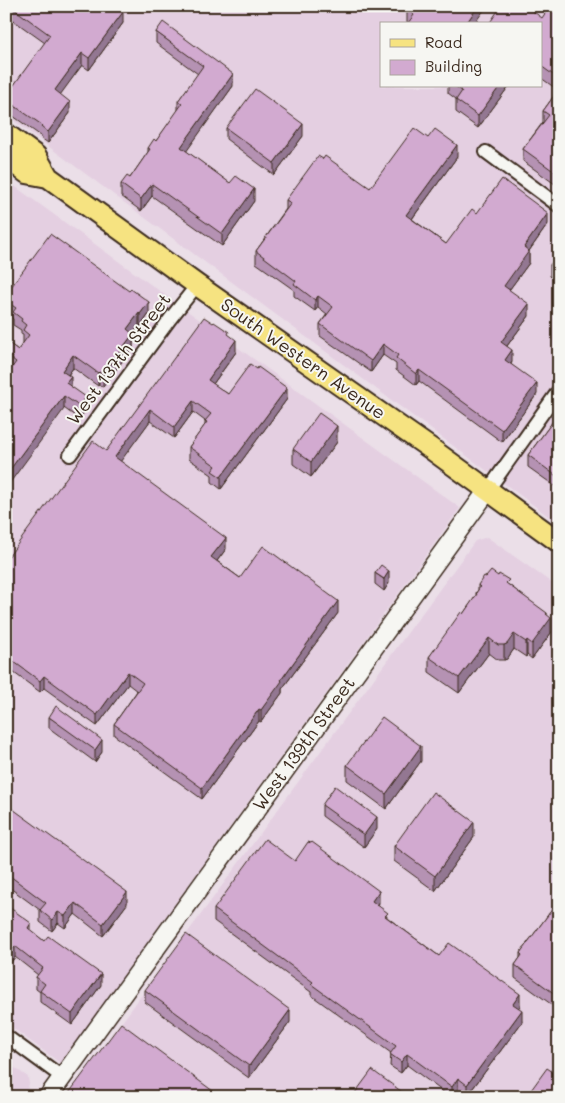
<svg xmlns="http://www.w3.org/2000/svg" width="565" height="1103" viewBox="0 0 565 1103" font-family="Mali,sans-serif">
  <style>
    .built { fill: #e4cfe1; fill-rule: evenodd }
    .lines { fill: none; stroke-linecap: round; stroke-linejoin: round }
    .street-casing { stroke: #3b2a1e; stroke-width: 16 }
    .secondary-casing { stroke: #3b2a1e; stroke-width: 21 }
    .primary-casing { stroke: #3b2a1e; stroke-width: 24 }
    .street { stroke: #f6f6f2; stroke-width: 12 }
    .secondary { stroke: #f6f6f2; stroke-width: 18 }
    .primary { stroke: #f6e381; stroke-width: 20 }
    .wall { fill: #b592b3; stroke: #3b2a1e }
    .shaded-wall { fill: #937792; stroke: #3b2a1e }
    .building { fill: #d2aad0; stroke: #3b2a1e }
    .labels { text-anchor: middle; stroke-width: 4; stroke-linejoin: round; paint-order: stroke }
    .street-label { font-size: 18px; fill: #3b2a1e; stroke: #f6f6f2 }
  </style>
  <rect width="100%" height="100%" fill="#ebdfe8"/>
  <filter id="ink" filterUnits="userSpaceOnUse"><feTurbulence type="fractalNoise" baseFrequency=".02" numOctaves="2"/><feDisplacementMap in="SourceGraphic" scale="10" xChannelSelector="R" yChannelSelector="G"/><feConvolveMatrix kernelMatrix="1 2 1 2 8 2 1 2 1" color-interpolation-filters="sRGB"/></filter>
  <g filter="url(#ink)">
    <path class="built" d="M6 6H559V524L6 115ZM381 24H541V86H381Z
      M6 180 460 508 60 1063 6 1023Z
      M487 537 559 588V1097H67L475 541Z
      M6 1062 28 1077 29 1084 25 1097H6Z"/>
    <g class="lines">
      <g class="street-casing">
        <path id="street" d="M486 152 559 206
          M70 455 170 319 197 285
          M488 490 559 390
          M6 1036 62 1077"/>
      </g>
      <g class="secondary-casing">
        <path id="secondary" d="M48 1097 488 490"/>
      </g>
      <g class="primary-casing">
        <path id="primary" d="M6 134 36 156 48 177
          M6 157 27 173 48 177 197 285 430 448 559 542"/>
      </g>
      <use href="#street" class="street"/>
      <use href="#secondary" class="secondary"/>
      <use href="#primary" class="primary"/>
    </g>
    <path class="wall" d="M6 6H115L123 23 89 70 82 65 60 94 70 113 48 143 41 138V136L6 111V96L45 43 6 15Z
      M548 6H559V187L523 161V149L543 122V111L558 90 541 78V24L550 7Z
      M407 10 474 24H408L407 22Z
      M156 32 233 86 186 151 254 201 222 246 152 196 141 211 121 196V184L130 178 148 152V148L156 141 178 111V101L198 74 156 43Z
      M448 86H509L478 128 456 112V99L448 93Z
      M226 128 303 136 274 175 226 139Z
      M428 138 457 157 412 219 446 244 477 213 548 224 529 251V263L509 290 529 316 507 346 512 362 511 364 537 394 502 442 419 381 416 385 396 370V364L383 355 371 372 320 336V324L327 314 318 307 315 311 294 296V290L256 263V251L286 209V200L370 188Z
      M559 253V291L558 283 550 276V265Z
      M6 294 149 314 140 327 139 326 133 334V347L103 387 99 385 98 386 73 368 68 375 71 386 86 410 79 419 6 366V341L18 350 23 343V335L21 334V330L13 325V319L6 314Z
      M229 335 236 352 213 384 228 394 287 399 221 489 212 482V475L189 459V447L205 425V421L193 412 174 438 150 421 120 461 226 549 217 561 240 578 338 613 282 689V693L261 722 259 721 202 799 114 735V724L137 691 128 684 97 726 44 688 40 692 6 667V560L106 451Z
      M559 413V489L528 467V455Z
      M337 442 311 477 293 464V449Z
      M375 573 389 583 384 591 375 584Z
      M486 577 509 585 547 615 551 633 532 659 527 655 526 657 514 649 507 659 504 660H498L489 653 459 693 429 672V657L463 614 476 596V593L478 590V585Z
      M49 717 102 752 95 762 49 728Z
      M421 761 386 809 347 780V765Z
      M6 804 127 904 103 936 75 914 65 928 58 923 52 931 40 922V910L6 885Z
      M322 805 377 829 364 847 322 816Z
      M474 837 435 891 394 861V846Z
      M559 900 555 1007 515 978V965L520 958V953Z
      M379 903 378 905 388 918 439 956 520 1006 518 1008 522 1022 467 1096 458 1090 453 1097H450L407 1065 401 1073 390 1066 391 1053 311 995V992L214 921V909Z
      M6 905 31 931 101 985 72 1025 40 1002V992L36 989V977L38 975 15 957 6 969Z
      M145 990 290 1022 249 1078 145 1002Z"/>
    <path class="shaded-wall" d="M478 6H487L474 24H466Z
      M123 12V23L89 70V58Z
      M82 53V65L55 102V90Z
      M9 58V73L6 76V61Z
      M233 74V86L181 159V147Z
      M500 86H509L478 128V116Z
      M70 102V113L48 143V132Z
      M303 124V136L274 175V163Z
      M457 145V157L406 227V215Z
      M152 184V196L141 211V199Z
      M254 189V201L222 246V234Z
      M548 213V224L529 251V263L504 297V286L524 247Z
      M318 296V307L315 311V300Z
      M149 302V314L140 327V314Z
      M529 304V316L501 354V342Z
      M139 313V326L127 342V329Z
      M133 334V347L103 387V374Z
      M236 340V352L208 391V380Z
      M383 344V355L371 372V361Z
      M512 350V362L505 371V360Z
      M73 355V368L62 383V371Z
      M419 370V381L416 385V374Z
      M99 372V385L98 386V373Z
      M71 377V390L66 383Z
      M537 383V394L502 442V430Z
      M287 388V399L221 489V477Z
      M64 396V409L6 488V475Z
      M86 397V410L79 419V406Z
      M193 401V412L174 438V427Z
      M150 409V421L115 469V457Z
      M337 426V442L311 477V462Z
      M226 538V549L211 569V557Z
      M389 571V583L384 591V579Z
      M338 601V613L282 689V693L261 722V710L281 680Z
      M547 613V622L551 618V633L532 659V644Z
      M514 634V649L507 659 504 660V645Z
      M489 638V653L459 693V678Z
      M527 640V655L526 657V642Z
      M128 672V684L97 726V715Z
      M44 676V688L40 692V681Z
      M259 709V721L202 799V788Z
      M102 740V752L95 762V750Z
      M421 746V761L386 809V794Z
      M377 817V829L364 847V835Z
      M474 822V837L435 891V876Z
      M379 891V903L372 912V901Z
      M127 892V904L103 936V924Z
      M75 903V914L65 928V916Z
      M58 912V923L52 931V920Z
      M31 923V935L28 928Z
      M15 946V957L6 969V958Z
      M101 974V985L72 1025V1014Z
      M559 990V1003L555 1007V994Z
      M520 994V1006L513 1015V1004Z
      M290 1010V1022L249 1078V1066Z
      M522 1010V1022L467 1096V1085Z
      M407 1054V1065L401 1073V1062Z
      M458 1078V1090L453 1097H452V1087Z"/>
    <path class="building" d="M10 6H115L123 12 89 58 82 53 55 90 70 102 48 132 41 126 42 125 6 100V96L50 35Z
      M409 6 420 7 478 6 466 24H410L408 23 414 15 407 10Z
      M501 6H526L542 18 550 6H559V79L541 66V24H489Z
      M163 22 233 74 181 147 230 183 236 176 254 189 222 234 152 184 141 199 121 184 127 176 130 178 150 149 148 148 154 139 156 141 182 104 178 101 203 66 156 32Z
      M455 86H500L478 116 456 100 462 91Z
      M255 89 303 124 274 163 226 128Z
      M559 89V175L523 149 549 115 543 111Z
      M414 128 428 138 435 129 457 145 406 215 446 244 472 209 477 213 502 179 548 213 524 247 529 251 504 286 529 304 501 342 512 350 505 360 537 383 502 430 419 370 416 374 396 358 398 355 383 344 371 361 320 324 333 307 318 296 315 300 294 284 296 281 256 251 291 203 286 200 318 156 323 159 325 156 370 188Z
      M50 234 129 291 131 289 149 302 140 314 139 313 127 329 133 334 103 374 99 372 98 373 73 355 62 371 71 377 66 383 86 397 79 406 64 396 6 475V376L16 362 12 359 13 357 6 353V341L18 350 29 335 23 330 26 325 21 321 22 319 13 312 16 308 6 301V294Z
      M559 253V271L550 265Z
      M204 317 213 323 214 322 229 332 228 334 236 340 208 380 228 394 250 364 257 369 258 367 287 388 221 477 212 471 216 466 189 447 207 422 205 421 211 414 193 401 174 427 150 409 115 457 226 538 211 557 240 578 263 546 338 601 281 680 282 681 261 710 259 709 202 788 114 724 143 683 128 672 97 715 44 676 40 681 6 656V560L93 441 106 451Z
      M319 413 337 426 311 462 293 449Z
      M559 413V478L528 455Z
      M381 565 389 571 384 579 375 573Z
      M491 571 498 576 499 574 509 580 506 583 547 613 546 614 551 618 532 644 527 640 526 642 514 634 507 644 504 645H498L489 638 459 678 429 657 461 612 463 614 477 594 476 593 480 587 478 585 484 576 486 577Z
      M56 706 102 740 95 750 49 717Z
      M382 717 421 746 386 794 347 765Z
      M335 786 377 817 364 835 322 805Z
      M433 792 474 822 435 876 394 846Z
      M6 804 127 892 103 924 75 903 65 916 58 912 52 920 40 910 46 903 6 873Z
      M265 839 295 861 308 842 311 843 312 842 379 891 372 901 388 913 385 916 439 956 449 943 520 994 513 1004 522 1010 467 1085 458 1078 452 1087 407 1054 401 1062 390 1054 396 1046 311 984 313 982 214 909Z
      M559 900V990L555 994 515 965 522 955 520 953Z
      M6 905 31 923 28 928 44 941 48 936 101 974 72 1014 40 991 45 984 36 977 43 968 15 946 6 958Z
      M186 934 290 1010 249 1066 145 990Z
      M121 1023 221 1097H66Z
      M547 1068 559 1076V1097H526Z
      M372 1070 409 1097H352Z"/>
  </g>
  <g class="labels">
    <g class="street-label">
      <text transform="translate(119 359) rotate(-53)" y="6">West 137th Street</text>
      <text transform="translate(303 359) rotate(35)" y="6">South Western Avenue</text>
      <text transform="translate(304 744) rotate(-54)" y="6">West 139th Street</text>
    </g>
  </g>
  <rect width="565" height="1103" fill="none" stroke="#f6f6f2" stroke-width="25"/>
  <rect x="12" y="12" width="540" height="1078" fill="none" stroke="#3b2a1e" stroke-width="2" filter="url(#ink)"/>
  <rect x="380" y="22" width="162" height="65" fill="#f6f6f2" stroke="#aba49d"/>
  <rect x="390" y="39" width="25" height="8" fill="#f6e381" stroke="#aba49d"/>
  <text x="425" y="48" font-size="15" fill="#3b2a1e">Road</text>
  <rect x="390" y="60" width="25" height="15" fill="#d2aad0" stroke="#aba49d"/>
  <text x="425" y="72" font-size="15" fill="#3b2a1e">Building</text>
</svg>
